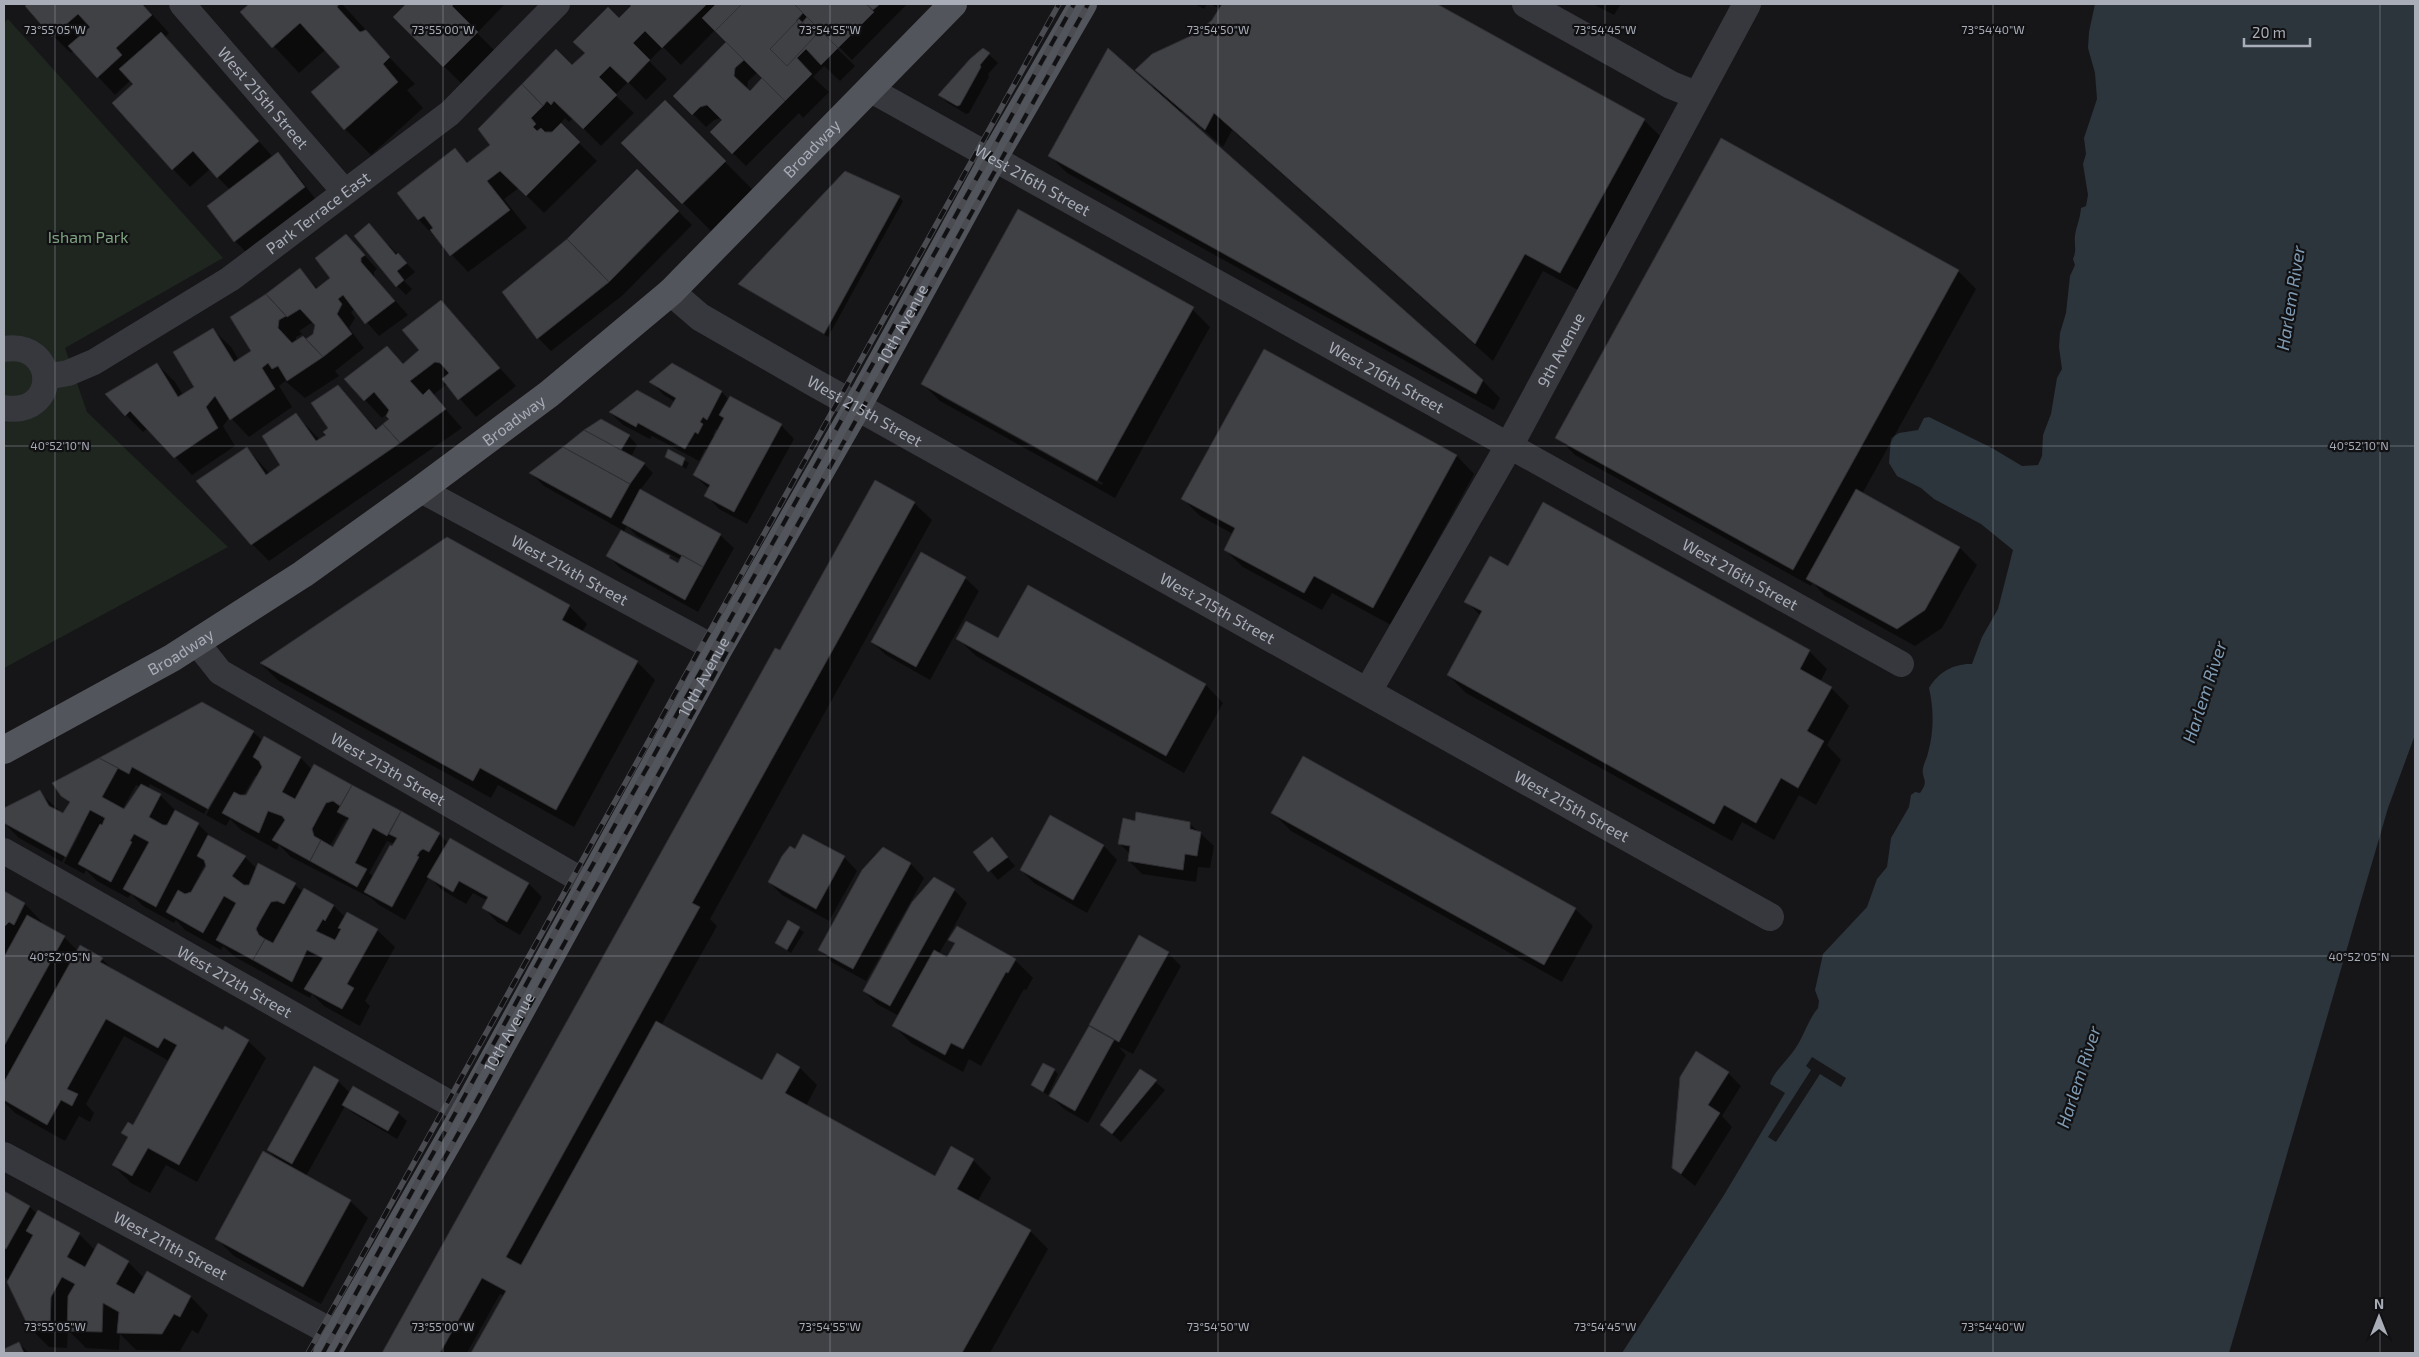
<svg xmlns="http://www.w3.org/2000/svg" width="2419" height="1357" viewBox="0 0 2419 1357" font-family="'Exo 2',sans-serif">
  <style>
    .green { fill: #1e261f }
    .water { fill: #2c353c }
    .pier { fill: #161618 }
    .shadow { fill: #0007; fill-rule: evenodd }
    .building { fill: #404145; stroke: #303034 }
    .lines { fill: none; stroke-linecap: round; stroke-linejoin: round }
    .minor { stroke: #37383d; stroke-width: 26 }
    .tertiary { stroke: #37383d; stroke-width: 28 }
    .primary { stroke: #53555c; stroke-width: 28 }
    .rail-casing { stroke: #4a4c52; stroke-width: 5.5 }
    .rail { stroke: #111113; stroke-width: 4; stroke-dasharray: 11; stroke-linecap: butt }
    .ticks { fill: none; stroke: #a8adb8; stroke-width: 1; stroke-opacity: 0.45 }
    .labels { text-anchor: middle; stroke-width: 4.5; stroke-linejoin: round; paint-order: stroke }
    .street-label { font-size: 16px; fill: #a8adb8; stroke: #111113 }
    .park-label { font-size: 16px; fill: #7fa381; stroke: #111113 }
    .water-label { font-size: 18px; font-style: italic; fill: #7f9bb3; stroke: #111113 }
    .ticks-label { font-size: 12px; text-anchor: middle; fill: #a8adb8; stroke: #111113; stroke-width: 4.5; stroke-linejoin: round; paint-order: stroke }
  </style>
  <rect width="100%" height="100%" fill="#161618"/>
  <path class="green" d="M8 19 223 258 65 348 87 412 228 547 4 668V23Z"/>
  <path class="water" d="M2095 4H2415V735L2388 808 2229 1353H1622L1724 1195 1785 1093 1770 1084C1774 1071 1787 1061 1795 1049 1804 1036 1808 1020 1818 1008L1819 1001 1815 990 1823 954 1867 907 1877 879 1887 867 1891 838 1909 807 1911 795 1915 792 1920 793C1930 780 1921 779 1923 768 1924 763 1927 758 1928 753 1934 731 1934 710 1929 688 1938 672 1955 663 1972 664L1982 637 1998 609 2013 550 1981 524 1934 499 1921 488 1897 476 1889 463 1891 438 1899 433 1918 430 1924 418 1929 417 1992 448 2022 466 2038 465 2042 456 2043 435 2051 414 2057 378 2062 369 2059 347 2060 333 2066 313 2070 276 2075 265 2073 259C2077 250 2074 245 2075 236 2076 227 2080 220 2081 208L2086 206 2088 195 2083 164 2086 154 2084 138 2097 99 2095 73 2088 48 2089 32Z"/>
  <path class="pier" d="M1812 1057 1846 1078 1841 1087 1820 1074 1776 1142 1768 1137 1811 1070 1806 1066Z"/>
  <path class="shadow" d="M30 4H143L169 33 165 37 273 157 278 154 291 167 317 201 248 254 235 241 230 190 210 169 190 187 173 169 135 84 131 80 115 95 74 51 71 53 53 36 27 7Z
    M251 4H342L365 29 363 32H365L415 84 407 90 423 108 371 155 345 129 341 68 325 50 299 73 242 12Z
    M407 4H505L477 33 503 59 470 92 394 17Z
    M630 4H907L852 60 822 30 820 32 855 66 840 81 824 66 813 77 829 92 803 118 799 113 746 166 711 132 723 120 721 118 714 120 706 127 675 96 728 42 715 30 681 65 663 47 649 61 667 79 646 100 628 82 615 95 634 113 601 146 573 118 569 122 565 118 560 124 597 161 544 213 519 188 504 199 527 228 468 272 419 220 399 193 455 150 469 163 492 146 633 6ZM758 72 764 78 750 92 747 90 748 81Z
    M1195 4H1207L1204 9Z
    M1210 4H1434L1644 120 1662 138 1578 290 1543 271 1493 361 1232 130 1223 147 1182 111 1180 113 1483 381 1500 398 1494 410 1067 173 1050 156 1153 89 1154 87 1137 70 1198 34 1213 20 1220 9Z
    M1593 4H1621L1614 15Z
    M983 49 998 63 988 74 989 77 969 113 966 114 948 103 939 95Z
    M665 102 771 208 729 249 623 143Z
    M637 171 692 225 623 295 551 351 538 338 568 240Z
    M899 197 903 201 828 337 739 284Z
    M369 225 415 272 404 281 412 289 406 295 397 286Z
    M346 235 377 269 374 272V277L408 315 379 336 355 309 351 312 355 318 349 328 364 348 335 371 339 376 305 398 285 381 279 386 292 407 249 437 230 417 223 426 235 446 192 475 148 428 143 432 126 415 157 364 175 382 183 395 196 387 213 330 231 347 239 360 253 352 270 300 300 269 318 289 332 278ZM313 322 316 325 314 335 306 341 296 342V337L302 334 299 331Z
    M1958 271 1976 289 1862 494 1960 548 1977 565 1942 628 1915 646 1825 596 1813 583 1811 586 1575 455 1557 437Z
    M441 302 516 386 476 417 447 384 433 395 462 428 269 561 252 544 247 448 270 474 282 466 296 415 320 440 328 435 337 387 378 430 391 419 387 414 382 418 365 400 421 350Z
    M1192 309 1210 327 1115 498 940 401 923 384ZM942 394 1103 483 1102 485 942 397Z
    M1265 351 1457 456 1474 474 1391 625 1332 593 1322 610 1243 567 1225 550 1233 534 1200 516 1183 499Z
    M672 365 722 392 729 400 781 425 794 439 747 524 719 509 706 495 709 489 694 475 708 450 705 449 699 461 652 436 650 439 623 425 610 412 671 410 675 402 664 395 651 382ZM716 429 718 431 715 437 713 435Z
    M601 420 629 436 637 445 631 457 644 464 653 473 640 490 720 535 734 548 698 612 621 569 608 556 622 530 544 486 531 473ZM627 526 637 536 681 560 678 565 623 533Z
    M669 451 689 463 686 469 666 456Z
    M914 503 932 520 710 919 717 926 661 1026 763 1082 800 1068 817 1085 806 1106 935 1178 973 1160 991 1178 977 1202 1030 1231 1048 1249 990 1353H472L504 1296 500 1294 467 1353H384L775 649 780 652Z
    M1508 568 1809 651 1827 669 1820 682 1831 688 1849 706 1827 745 1841 760 1816 805 1799 795 1774 840 1742 822 1732 841 1466 693 1448 675 1481 616 1466 601Z
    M965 578 979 591 930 680 886 655 872 642Z
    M1028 587 1206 685 1223 703 1184 773 976 656 958 639 999 640Z
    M569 606 587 624 582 632 637 662 655 680 574 827 498 785 491 798 279 681 261 664Z
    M253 732 263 741 264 738 301 758 312 770 314 765 439 834 448 843 450 839 529 884 542 897 520 935 497 922 484 908 488 901 473 893 466 904 442 890 429 877 405 920 379 905 371 898 291 857 279 845 277 850 241 830 230 819 226 826 206 815 252 736H250L204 814 150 784 148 789 160 795 178 813 198 824 214 840 245 857 257 869 295 885 303 892 304 890 334 906 345 917 377 930 395 947 365 1001 370 1006 360 1026 324 1006 312 994 310 998 235 957 223 946 221 950 185 930 176 920 174 923 143 906 131 894 128 898 97 881 86 870 84 874 64 863 82 829H79L62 862 19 838 4 823V809L39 792 64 815 70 804 54 784ZM255 776 257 777 247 796H243ZM136 785 140 787 124 811 122 810ZM346 819 349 822 334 848 330 846ZM387 841 395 844 374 877 369 873ZM206 862 207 866 195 888 193 887Z
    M1273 813 1575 909 1593 926 1562 982 1291 831Z
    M1051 817 1104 846 1117 860 1087 913 1034 883 1021 870Z
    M1136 822 1189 823 1214 846 1210 868 1198 867 1196 882 1142 874 1129 861 1130 854 1119 843Z
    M992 839 1015 866 998 880 974 852Z
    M883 849 911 864 924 878 866 981 833 963 819 950Z
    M795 850 844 857 857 871 829 921 782 895 769 882Z
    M954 890 967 903 939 954 947 959 955 945 950 940 1015 960 1033 978 1026 990 1024 989 981 1066 969 1059 963 1072 911 1043 894 1026 899 1016 877 1004 864 991Z
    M4 893 25 904 42 922 41 924 64 937 78 951 102 959 114 971 223 1031 248 1041 266 1058 197 1182 166 1165 150 1193 131 1183 113 1165 128 1138 123 1133 133 1126 169 1061 124 1036 86 1104 94 1113 90 1122 79 1116 65 1141 15 1113 4 1102Z
    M788 922 804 932 791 953 776 943Z
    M1168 953 1181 966 1133 1054 1119 1047 1126 1055 1088 1123 1064 1109 1050 1096 1098 1032 1091 1025Z
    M1054 1070 1058 1074 1048 1095 1032 1085Z
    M1142 1071 1165 1090 1121 1142 1101 1125Z
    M1728 1073 1741 1086 1722 1116 1732 1127 1695 1186 1673 1168 1681 1078Z
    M338 1081 350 1093 398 1113 407 1121 397 1139 353 1113 345 1106 306 1176 350 1201 368 1218 321 1304 234 1256 217 1239 279 1161 268 1150Z
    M5 1193 29 1206 37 1214 38 1212 79 1234 95 1250 128 1262 144 1278 147 1273 191 1297 208 1315 198 1334 192 1330 180 1351 136 1350 120 1334 119 1350 86 1348 68 1330 67 1348 49 1347 31 1329 9 1281 4 1276Z
    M18 1343 29 1353H4V1350Z"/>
  <path class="building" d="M28 4H142L152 15 116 48 122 55 97 78 68 46 90 27 78 14 52 37 25 6Z
    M249 4H339L337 7 360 32 366 30 390 57 383 64 398 82 344 130 311 92 340 67 300 23 272 48 240 12Z
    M406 4H454L452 6 478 32 443 67 393 17Z
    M629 4H707L662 48 645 31 633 43 650 60 628 83 610 66 599 77 617 95 583 129 554 101 551 105 547 101 543 106 522 84 556 49 572 65 585 53 573 42 608 7 619 18 631 6Z
    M716 4H742L715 31 702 18Z
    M742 4H794L803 13 796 21 800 25 807 17 838 48 821 65 806 49 797 58 812 74 785 101 715 31Z
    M794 4H866L874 12 838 48Z
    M866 4H880L873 10Z
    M1222 4H1437L1645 119 1560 273 1525 254 1475 344 1214 113 1205 130 1135 70 1152 54 1197 33 1212 20Z
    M799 19 816 35 787 66 770 49Z
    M161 32 259 141 217 178 193 151 172 170 112 103 133 84 119 69Z
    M726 42 744 60 735 68 734 76 750 91 762 78 785 101 732 154 710 132 722 120 707 105 700 107 692 115 673 96Z
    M983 48 990 53 980 65 981 67 960 105 957 106 938 95 970 59Z
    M1108 48 1483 380 1476 394 1048 156Z
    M522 84 543 106 531 118 536 124 533 127 537 131 541 128 545 132H552L561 123 580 142 526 196 500 171 487 181 510 210 450 256 430 230 433 228 424 216 418 220 397 193 455 148 467 163 490 145 478 129Z
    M665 100 726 161 682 204 621 143Z
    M1721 138 1959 270 1793 570 1555 438Z
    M278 152 305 187 234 242 207 206Z
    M637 169 679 211 609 282 567 239Z
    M845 171 900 196 824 334 738 284Z
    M1018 209 1194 307 1097 481 921 384Z
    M369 223 396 255 398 253 407 263 397 271 404 280 396 287 354 236Z
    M346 234 365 255 361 258V262L395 301 365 324 343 295 338 299 342 304 337 314 352 334 323 357 306 339 313 334 315 325 300 309 287 317 266 294 300 268 316 289 330 278 315 258Z
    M567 239 609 282 537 339 502 292Z
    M266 294 286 316 279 320 278 328 292 343 303 336 323 357 287 381 278 366 272 369 268 363 262 368 275 389 230 420 215 396 206 407 218 428 174 458 130 411 125 416 105 394 157 363 178 397 194 387 173 352 213 328 234 362 251 351 230 317Z
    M441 300 500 368 458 400 442 379 449 373 440 363 435 362 410 381 423 395 429 389 446 409 400 443 383 424 389 419 386 416 389 410 374 392 364 401 344 379 387 346 403 364 419 350 402 330Z
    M1264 349 1457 455 1373 608 1314 576 1304 593 1224 550 1235 528 1181 499Z
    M672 363 722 391 707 420 703 417 700 422 703 424 698 434 695 432 685 449 638 423 636 427 609 412 637 390 670 408 676 398 649 382Z
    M338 385 376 430 383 424 400 443 251 545 196 481 247 447 266 475 280 465 262 436 296 413 316 441 326 435 323 432 328 428 311 403Z
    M730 396 782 424 734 512 704 496 710 485 693 475 724 418 719 415Z
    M601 419 630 435 621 450 584 430Z
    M584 430 645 463 630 484 563 447Z
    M563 447 630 484 611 518 529 473Z
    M668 449 685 458 682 466 665 457Z
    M875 480 915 502 692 903 700 907 506 1257 521 1265 656 1021 762 1080 777 1053 800 1067 785 1093 935 1176 951 1146 974 1159 957 1189 1031 1230 962 1353H471L506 1291 482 1278 440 1353H382L775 648 780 650Z
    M640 489 721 534 703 567 622 523Z
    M1856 489 1960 547 1925 610 1897 629 1806 579Z
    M1543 502 1810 650 1800 669 1832 687 1807 731 1824 741 1798 788 1781 778 1756 823 1724 805 1714 824 1447 675 1482 611 1464 602 1490 556 1508 566Z
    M621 530 670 556 669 558 678 563 682 555 703 567 685 600 606 556Z
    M447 537 570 605 562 620 638 661 556 810 480 768 473 781 260 663Z
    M921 552 966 577 916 667 871 642Z
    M1028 585 1206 684 1166 756 956 639 966 621 998 638Z
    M202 702 254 731 208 809 132 767 129 774 99 758Z
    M264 736 301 757 282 792 295 799 314 764 352 785 340 806 333 801 326 803 312 829 314 836 321 840 310 861 272 840 285 820 282 816 268 811 259 833 222 813 234 792 240 795H246L262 767 259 761 253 757Z
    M1303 756 1576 908 1544 965 1271 813Z
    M99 758 118 768 102 797 124 809 141 784 161 794 149 817 163 825H167L175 810 199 823 156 907 123 889 149 842 134 834 130 841 132 842 111 882 78 864 100 824 102 825 105 818 90 810 66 857 4 823V808L40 790 49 806 63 813 70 802 61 796 52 783Z
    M352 785 401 811 387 836 373 828 355 863 367 869 357 887 310 861 321 840 333 847 349 818 337 812Z
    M401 811 440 833 429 852 423 849 420 851 417 856 419 857 392 907 364 892 390 845 392 846 397 838 389 834Z
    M1136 812 1190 822V829L1201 832 1197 856 1185 854 1183 870 1128 861 1130 846 1118 844 1123 818 1135 821Z
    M1050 815 1104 845 1073 900 1020 870Z
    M803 834 845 856 816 909 768 882 782 856 790 846 795 849Z
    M208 835 246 856 232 876 244 885H249L258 863 296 883 284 904 277 901 271 902 260 921 256 929 259 935 265 939 253 960 216 940 236 903 224 896 203 933 166 912 178 890 185 894 191 892 206 866 204 860 197 856Z
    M992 837 1008 857 988 872 973 852Z
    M450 838 529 883 507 922 482 908 488 897 459 881 453 892 427 877Z
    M883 847 911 863 853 969 818 950 862 870Z
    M934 877 955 889 890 1006 863 991 912 902Z
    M304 888 334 905 325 921 323 919 316 931 335 940 341 929 338 928 347 912 378 929 347 984 354 988 342 1009 304 989 323 958 307 950 292 982 253 960 265 939 273 943Z
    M4 891 25 903 14 925 9 922 4 927Z
    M27 915 65 936 4 1046V957Z
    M788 920 800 927 787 950 775 943Z
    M957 926 1016 959 1008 973 1006 972 963 1049 951 1043 945 1055 892 1026 934 950 947 957 955 943 948 940Z
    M1139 935 1169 952 1119 1042 1089 1025Z
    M80 945 103 958 100 962 223 1030 225 1026 249 1040 179 1165 148 1148 132 1176 112 1165 128 1137 121 1133 128 1122 133 1125 177 1045 164 1038 158 1048 106 1019 67 1089 78 1094 72 1106 61 1100 47 1125 4 1100V1082Z
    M1089 1026 1114 1040 1075 1111 1049 1096Z
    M1696 1051 1729 1072 1708 1105 1720 1113 1681 1174 1672 1168 1680 1077Z
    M1043 1063 1055 1069 1043 1092 1031 1085Z
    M314 1066 339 1080 292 1164 267 1150Z
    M1140 1069 1157 1080 1112 1134 1100 1125Z
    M353 1086 399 1112 388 1131 342 1105Z
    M263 1151 351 1200 303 1287 215 1239Z
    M4 1191 30 1206 6 1249 4 1248Z
    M38 1210 80 1233 67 1257 85 1267 98 1243 129 1261 116 1284 134 1294 147 1271 191 1296 180 1317 174 1314 162 1334 117 1333 119 1312 103 1303 102 1332 67 1331 68 1296 75 1284 62 1277 51 1297 50 1331 30 1330 7 1282 33 1235 26 1231Z
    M19 1342 24 1353H4V1349Z"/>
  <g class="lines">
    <g class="minor">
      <path id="s1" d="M182 4 345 192"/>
      <path id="s2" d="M871 90 1901 664"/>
      <path d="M4 349C58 340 60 417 4 408"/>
      <path id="s3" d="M46 377 68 373 94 362 230 279 450 113 557 4"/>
      <path id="s4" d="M421 490 718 650"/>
      <path id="s5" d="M197 643 220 672 590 885"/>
      <path id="s6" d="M4 851 465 1112"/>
    </g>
    <g class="tertiary">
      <path d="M1526 4 1671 85 1696 95"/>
      <path id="s7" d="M671 292 700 317 813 382 1770 917"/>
      <path id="s8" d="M1368 691 1509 446 1747 4"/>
      <path id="s9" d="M4 1156 337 1335"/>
    </g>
    <g class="primary">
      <path id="s10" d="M4 750 172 658 303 574 416 493 549 394 671 292 953 4"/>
      <path id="s11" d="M327 1353 465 1112 718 650 857 407 993 159 1083 4"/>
    </g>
    <g class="rail-casing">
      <path id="rail" d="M308 1353 1059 4
        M323 1353 549 943 1074 4
        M336 1353 1088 4"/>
    </g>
    <use href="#rail" class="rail"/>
  </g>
  <path class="ticks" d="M55 4V1353M443 4V1353M830 4V1353M1218 4V1353M1605 4V1353M1993 4V1353M2380 4V1353M4 446H2415M4 956H2415"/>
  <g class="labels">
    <g class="street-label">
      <text dy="6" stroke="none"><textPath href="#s1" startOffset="124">West 215th Street</textPath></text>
      <text dy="6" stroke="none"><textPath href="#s10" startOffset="1012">Broadway</textPath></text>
      <text dy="6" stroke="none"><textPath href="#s2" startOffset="185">West 216th Street</textPath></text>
      <text dy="6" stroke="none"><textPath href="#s3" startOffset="320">Park Terrace East</textPath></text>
      <text dy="6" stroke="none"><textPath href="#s11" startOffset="1179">10th Avenue</textPath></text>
      <text dy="6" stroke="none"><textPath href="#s8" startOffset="392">9th Avenue</textPath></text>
      <text dy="6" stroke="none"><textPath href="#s2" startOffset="590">West 216th Street</textPath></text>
      <text dy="6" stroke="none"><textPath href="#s7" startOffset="228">West 215th Street</textPath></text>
      <text dy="6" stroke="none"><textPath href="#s10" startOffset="608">Broadway</textPath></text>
      <text dy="6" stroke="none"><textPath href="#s4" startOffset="169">West 214th Street</textPath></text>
      <text dy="6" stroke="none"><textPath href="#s2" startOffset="995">West 216th Street</textPath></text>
      <text dy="6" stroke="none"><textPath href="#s7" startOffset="632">West 215th Street</textPath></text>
      <text dy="6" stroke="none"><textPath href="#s10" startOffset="202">Broadway</textPath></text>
      <text dy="6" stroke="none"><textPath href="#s11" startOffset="774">10th Avenue</textPath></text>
      <text dy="6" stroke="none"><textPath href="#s5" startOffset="231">West 213th Street</textPath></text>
      <text dy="6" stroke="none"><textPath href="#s7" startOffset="1038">West 215th Street</textPath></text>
      <text dy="6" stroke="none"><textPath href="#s6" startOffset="265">West 212th Street</textPath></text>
      <text dy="6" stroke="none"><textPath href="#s11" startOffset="369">10th Avenue</textPath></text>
      <text dy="6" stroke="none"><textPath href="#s9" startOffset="189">West 211th Street</textPath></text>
    </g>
    <g class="park-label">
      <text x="88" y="243">Isham Park</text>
    </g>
    <g class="water-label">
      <text transform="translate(2291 298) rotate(-81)" y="6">Harlem River</text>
      <text transform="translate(2205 692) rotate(-72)" y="6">Harlem River</text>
      <text transform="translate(2079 1077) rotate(-72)" y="6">Harlem River</text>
    </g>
  </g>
  <g class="ticks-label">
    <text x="55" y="34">73°55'05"W</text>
    <text x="443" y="34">73°55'00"W</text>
    <text x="830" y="34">73°54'55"W</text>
    <text x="1218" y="34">73°54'50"W</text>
    <text x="1605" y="34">73°54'45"W</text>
    <text x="1993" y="34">73°54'40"W</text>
    <text x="60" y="450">40°52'10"N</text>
    <text x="2359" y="450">40°52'10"N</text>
    <text x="60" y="961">40°52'05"N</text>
    <text x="2359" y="961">40°52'05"N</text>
    <text x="55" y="1331">73°55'05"W</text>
    <text x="443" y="1331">73°55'00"W</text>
    <text x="830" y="1331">73°54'55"W</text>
    <text x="1218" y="1331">73°54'50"W</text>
    <text x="1605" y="1331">73°54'45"W</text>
    <text x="1993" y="1331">73°54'40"W</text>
  </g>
  <rect width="2419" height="1357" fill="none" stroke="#a8adb8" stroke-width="10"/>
  <g transform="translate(2379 1317)" stroke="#111113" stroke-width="4" paint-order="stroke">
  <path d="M0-4L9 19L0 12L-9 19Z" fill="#a8adb8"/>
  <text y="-8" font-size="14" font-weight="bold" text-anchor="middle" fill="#a8adb8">N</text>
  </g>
  <path d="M2244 38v8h66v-8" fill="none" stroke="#a8adb8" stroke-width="2.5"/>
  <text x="2252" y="38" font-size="15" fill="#a8adb8" stroke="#111113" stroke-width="4" paint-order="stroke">20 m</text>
</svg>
